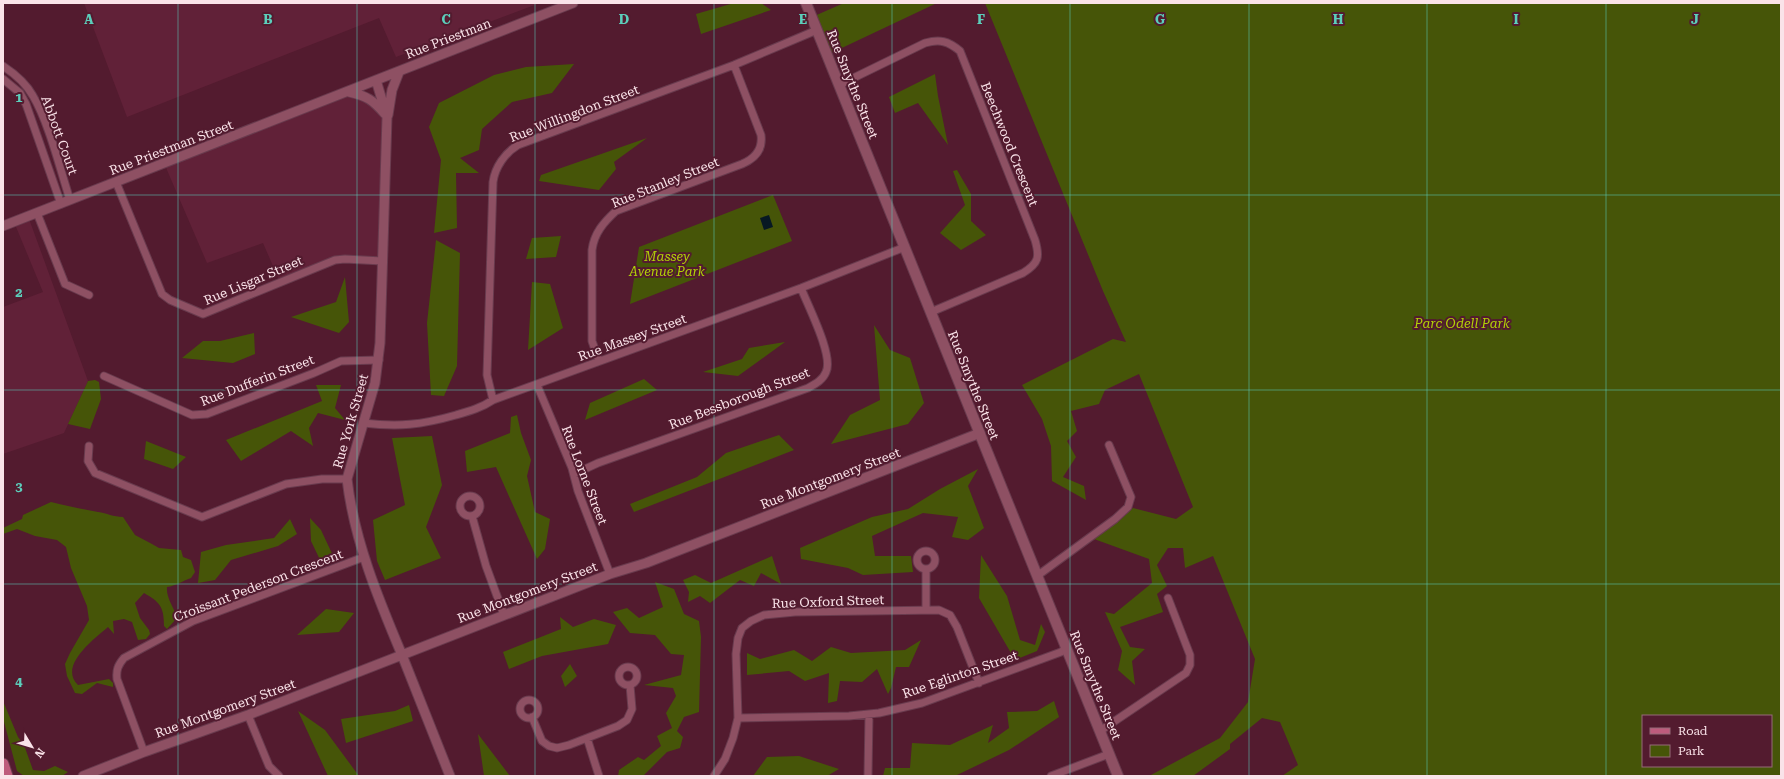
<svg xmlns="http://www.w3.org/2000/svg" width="1784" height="779" viewBox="0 0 1784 779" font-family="'Roboto Serif',serif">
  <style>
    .built { fill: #612138 }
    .green { fill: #465508; fill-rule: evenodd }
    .water { fill: #071823 }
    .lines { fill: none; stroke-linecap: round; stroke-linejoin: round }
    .minor-casing { stroke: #693b4e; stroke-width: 9 }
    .tertiary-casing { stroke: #693b4e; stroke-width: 11 }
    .secondary-casing { stroke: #693b4e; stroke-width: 12 }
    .primary-casing { stroke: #693b4e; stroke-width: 13 }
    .minor { stroke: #8e5063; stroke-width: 7 }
    .tertiary { stroke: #8e5063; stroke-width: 9 }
    .secondary { stroke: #8e5063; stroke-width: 10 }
    .primary { stroke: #be5b7c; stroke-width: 11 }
    .grid { fill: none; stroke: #5ccebb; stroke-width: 1; stroke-opacity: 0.55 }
    .labels { text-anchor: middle; stroke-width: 4; stroke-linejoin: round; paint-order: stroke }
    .street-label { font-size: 13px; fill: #fae3e9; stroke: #531b2f }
    .park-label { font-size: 13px; font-style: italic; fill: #b1d306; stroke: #531b2f }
    .grid-label { font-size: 13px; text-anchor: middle; font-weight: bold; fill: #5ccebb; stroke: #531b2f; stroke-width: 4; stroke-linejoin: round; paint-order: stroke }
  </style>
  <rect width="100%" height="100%" fill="#531b2f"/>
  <path class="built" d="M84 3H540L396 57 379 18 127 117Z
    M349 92 365 96 387 117 382 261 345 259 280 282 263 243 207 263 164 163Z
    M28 216 88 381 64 433 3 454V307L43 292 14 222Z"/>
  <path class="green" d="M734 3H761L771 10 701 34 696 14Z
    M844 3H937L827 55 812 17Z
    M985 3H1781V776H1282L1298 765 1280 722 1262 718 1230 744V749L1193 776H1149L1220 738 1248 702 1255 659 1213 556 1185 568 1183 548H1168L1157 565 1167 586 1157 594 1163 612 1120 627 1130 647 1145 649 1132 661 1135 685 1118 670 1122 651 1105 612 1114 614 1152 583 1149 559 1094 539 1133 508 1176 519 1193 507 1139 374 1105 390 1099 404 1071 411 1077 431 1067 441 1076 457 1063 477 1084 486 1086 500 1052 481 1051 446 1042 419 1022 385 1113 339 1126 342 1103 291ZM1643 716H1771V766H1643Z
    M574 64 552 93 512 102 482 129 479 150 460 158 479 173H456L457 228 434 233 441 160 429 127 439 103 494 75 526 67Z
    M935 74 938 96 948 145 918 103 895 113 889 97Z
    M647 138 614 162 616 169 599 190 539 181 541 175Z
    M957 170 971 194V221L986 235 961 250 940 233 965 205 953 171Z
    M773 195 792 241 630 304 639 247Z
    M561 236 556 257 526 259 532 238Z
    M436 240 460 253 457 366 444 396 431 395 427 323Z
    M345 277 349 322 339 333 291 317 336 302Z
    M532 282 550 284 563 328 528 350Z
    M874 325 890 350 910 358 924 403 908 424 831 444 850 415 880 400Z
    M254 333 255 354 233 363 182 358 203 341H220Z
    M785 342 738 376 703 372 742 359 749 348Z
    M644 379 657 390 585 420 590 403Z
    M95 380 99 382 101 399 90 429 68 424 88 381Z
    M316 385H341L335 408 345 420 318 413 309 428 313 446 291 431 241 461 226 440 322 401Z
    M517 415 521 433 531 460 527 476 535 512 550 519 545 549 537 559 496 467 467 472 465 451 510 433 511 417Z
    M779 435 794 450 634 512 630 504 697 477 726 453Z
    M432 436 442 485 426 527 441 558 385 580 377 561 373 520 405 505 392 438Z
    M146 441 186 457 173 469 144 459Z
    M978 469 968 486 984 528 968 540 952 537 958 517 923 513 872 536 875 556H911L913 572 863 575 848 568 801 559 800 548 872 517 908 509 940 489Z
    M51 502C67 506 82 509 98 512 107 513 113 517 123 517L135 535 152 544 159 548 181 550 183 557 191 560 195 572 191 578C182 581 176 586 167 587 166 598 174 607 177 618L167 629 164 626C164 607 160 602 144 593L135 603 140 618 149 630 150 634 146 639 138 640 132 622 124 619 113 621 114 634 108 627C94 639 58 666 78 685L109 679 113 683V687L97 683 82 694 75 693 67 676 65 664 70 653 89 620 87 606 71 568 66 547 57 540 35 536 17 529 3 534V528L22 519 23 515Z
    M310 518 321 530 336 562H321L311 541Z
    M290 519 297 534 278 546 231 560 215 580 198 583 201 552 226 545 274 538Z
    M981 555 1007 596 1020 640 1035 645 1041 624 1045 632 1037 651 1015 660 979 598Z
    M772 556 781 584 761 573 754 586 740 580 710 603 700 596 688 602 689 592 683 580 695 575 711 583Z
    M655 582 674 589 684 614 699 621 701 637 699 712 684 717 677 731 683 737 680 748 667 752 643 776H618L619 770 638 757 644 760 661 746 657 736 672 728 666 713 676 696 673 688 644 685 681 675 684 655 671 654 655 635 630 633 613 612 627 608 639 618 663 607Z
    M326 609 354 613 339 632 297 635Z
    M560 617 573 627 594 619 616 625 608 644 542 656 509 669 503 652 561 629Z
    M921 640 909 667H896L891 688 888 694 877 669 862 682 840 681 837 701 828 703 829 673 805 681 789 671 747 675V653L760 659 794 650 812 661 831 647 851 653 905 650Z
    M570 664 577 676 565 687 561 676Z
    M3 701 18 737 24 745 33 770 44 771 55 766 68 772 62 776H24L17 771 3 718Z
    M1054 701 1059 717 1009 750 955 776H883L885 768H910L912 743 950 745 993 725 988 743 1009 728 1007 712 1037 711Z
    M409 705 413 721 346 743 341 719 395 711Z
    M298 711 325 730 359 776H328Z
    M478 734 510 776H484Z
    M799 756 839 769 827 776H753L767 757Z"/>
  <path class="water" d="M769 215 773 227 764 230 760 218Z"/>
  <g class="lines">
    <g class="minor-casing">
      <path id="minor" d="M3 66C15 74 26 83 33 96 49 123 60 169 70 200
        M3 79 20 93 26 104 61 204
        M839 85 925 43C940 39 948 41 960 51L1035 240C1040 257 1039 263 1023 273L931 312
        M116 182 162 294 170 300 203 314 335 260 345 259 382 261
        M37 213 65 284 89 295
        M599 361 592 341V250C594 233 604 222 616 211L742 164C754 159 763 150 761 135L734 65
        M104 376 192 415 207 414 314 373 341 361 379 360
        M537 385 572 468 578 491 610 574
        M493 400 487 375 493 182C495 167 505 153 518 145L734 65 817 30
        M363 423C399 427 421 425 456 415 470 411 481 408 493 400L801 288 905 247
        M89 446 88 461 95 473 202 517 286 484 322 479H347
        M574 474 598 463 808 388C815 384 823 380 826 372 834 356 808 306 801 288
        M460 506a10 10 0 1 1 20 0a10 10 0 1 1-20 0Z
        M472 516 486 566 504 615
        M917 560a9 9 0 1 1 18 0a9 9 0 1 1-18 0Z
        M1037 576 1115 519 1128 507 1131 497 1109 445
        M926 609V569
        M619 676a9 9 0 1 1 18 0a9 9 0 1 1-18 0Z
        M520 709a9 9 0 1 1 18 0a9 9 0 1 1-18 0Z
        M248 715 269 766 279 776
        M532 717 542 741 549 746 557 748 569 745 618 726 627 720 632 709 630 685
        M738 718 849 716 879 713 922 703 1061 652 1067 648
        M1100 731 1186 673 1190 665V655L1168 598
        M587 738 599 776
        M144 752 117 679C116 670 118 665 124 658L193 621 364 557
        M714 776 725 759 733 738 738 718 736 654 738 638 742 628 751 621 764 615 795 612 939 610 950 615 957 627 979 683
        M868 776 869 714
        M1051 776 1109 754"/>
    </g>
    <g class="tertiary-casing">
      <path id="tertiary" d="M376 80 387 117 380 343 375 383 347 479C354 540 378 598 402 655 418 695 434 736 450 776
        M349 92C367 96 373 100 385 114
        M388 115 392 90 399 72
        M3 226 573 3
        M83 776 144 752 248 715 610 574 646 563 980 433"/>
    </g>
    <g class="secondary-casing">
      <path id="secondary" d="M806 3 1118 776"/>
    </g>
    <g class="primary-casing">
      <path id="primary" d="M3 764 7 776"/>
    </g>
    <use href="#minor" class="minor"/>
    <use href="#tertiary" class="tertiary"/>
    <use href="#secondary" class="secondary"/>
    <use href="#primary" class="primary"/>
  </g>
  <path class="grid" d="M178 3V776M357 3V776M535 3V776M714 3V776M892 3V776M1070 3V776M1249 3V776M1427 3V776M1606 3V776M3 195H1781M3 390H1781M3 584H1781"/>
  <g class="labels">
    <g class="street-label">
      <text transform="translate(448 38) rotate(-21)" y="5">Rue Priestman</text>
      <text transform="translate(853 84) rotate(68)" y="5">Rue Smythe Street</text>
      <text transform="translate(574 113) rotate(-21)" y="5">Rue Willingdon Street</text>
      <text transform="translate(60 135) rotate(70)" y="5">Abbott Court</text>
      <text transform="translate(1010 144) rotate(68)" y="5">Beechwood Crescent</text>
      <text transform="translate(171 147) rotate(-21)" y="5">Rue Priestman Street</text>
      <text transform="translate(665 182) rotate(-22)" y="5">Rue Stanley Street</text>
      <text transform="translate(253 280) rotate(-23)" y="5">Rue Lisgar Street</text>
      <text transform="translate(632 337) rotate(-20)" y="5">Rue Massey Street</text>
      <text transform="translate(257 380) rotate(-21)" y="5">Rue Dufferin Street</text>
      <text transform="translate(974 385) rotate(68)" y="5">Rue Smythe Street</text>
      <text transform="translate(739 398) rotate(-21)" y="5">Rue Bessborough Street</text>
      <text transform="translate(350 421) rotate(-74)" y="5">Rue York Street</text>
      <text transform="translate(585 475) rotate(69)" y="5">Rue Lorne Street</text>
      <text transform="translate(830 478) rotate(-21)" y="5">Rue Montgomery Street</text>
      <text transform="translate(258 585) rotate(-21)" y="5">Croissant Pederson Crescent</text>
      <text transform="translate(527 592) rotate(-21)" y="5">Rue Montgomery Street</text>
      <text transform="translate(828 601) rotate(-2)" y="5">Rue Oxford Street</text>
      <text transform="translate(960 674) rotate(-19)" y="5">Rue Eglinton Street</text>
      <text transform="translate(1096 685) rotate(68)" y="5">Rue Smythe Street</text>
      <text transform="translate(225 708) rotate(-20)" y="5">Rue Montgomery Street</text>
    </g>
    <g class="park-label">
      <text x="667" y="261">Massey<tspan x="667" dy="15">Avenue Park</tspan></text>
      <text x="1462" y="328">Parc Odell Park</text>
    </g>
  </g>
  <g class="grid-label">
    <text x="89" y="24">A</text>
    <text x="268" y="24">B</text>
    <text x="446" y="24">C</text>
    <text x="624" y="24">D</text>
    <text x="803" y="24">E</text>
    <text x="981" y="24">F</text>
    <text x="1160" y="24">G</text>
    <text x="1338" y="24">H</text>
    <text x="1516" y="24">I</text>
    <text x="1695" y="24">J</text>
    <text x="19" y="102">1</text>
    <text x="19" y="297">2</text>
    <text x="19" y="491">3</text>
    <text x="19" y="686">4</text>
  </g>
  <rect width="1784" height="779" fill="none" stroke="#fae3e9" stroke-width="8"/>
  <rect x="1642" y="715" width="130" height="52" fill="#531b2f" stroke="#966b79"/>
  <rect x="1650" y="728" width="20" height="6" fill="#be5b7c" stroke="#966b79"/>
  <text x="1678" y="735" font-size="12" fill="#fae3e9">Road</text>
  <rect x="1650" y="745" width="20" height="12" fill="#465508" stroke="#966b79"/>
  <text x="1678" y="755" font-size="12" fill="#fae3e9">Park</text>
  <g transform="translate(32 747) rotate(128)" stroke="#531b2f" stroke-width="3" paint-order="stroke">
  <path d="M0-3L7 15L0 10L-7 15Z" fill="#fae3e9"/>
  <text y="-6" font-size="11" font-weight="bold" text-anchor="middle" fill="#fae3e9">N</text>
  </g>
</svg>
